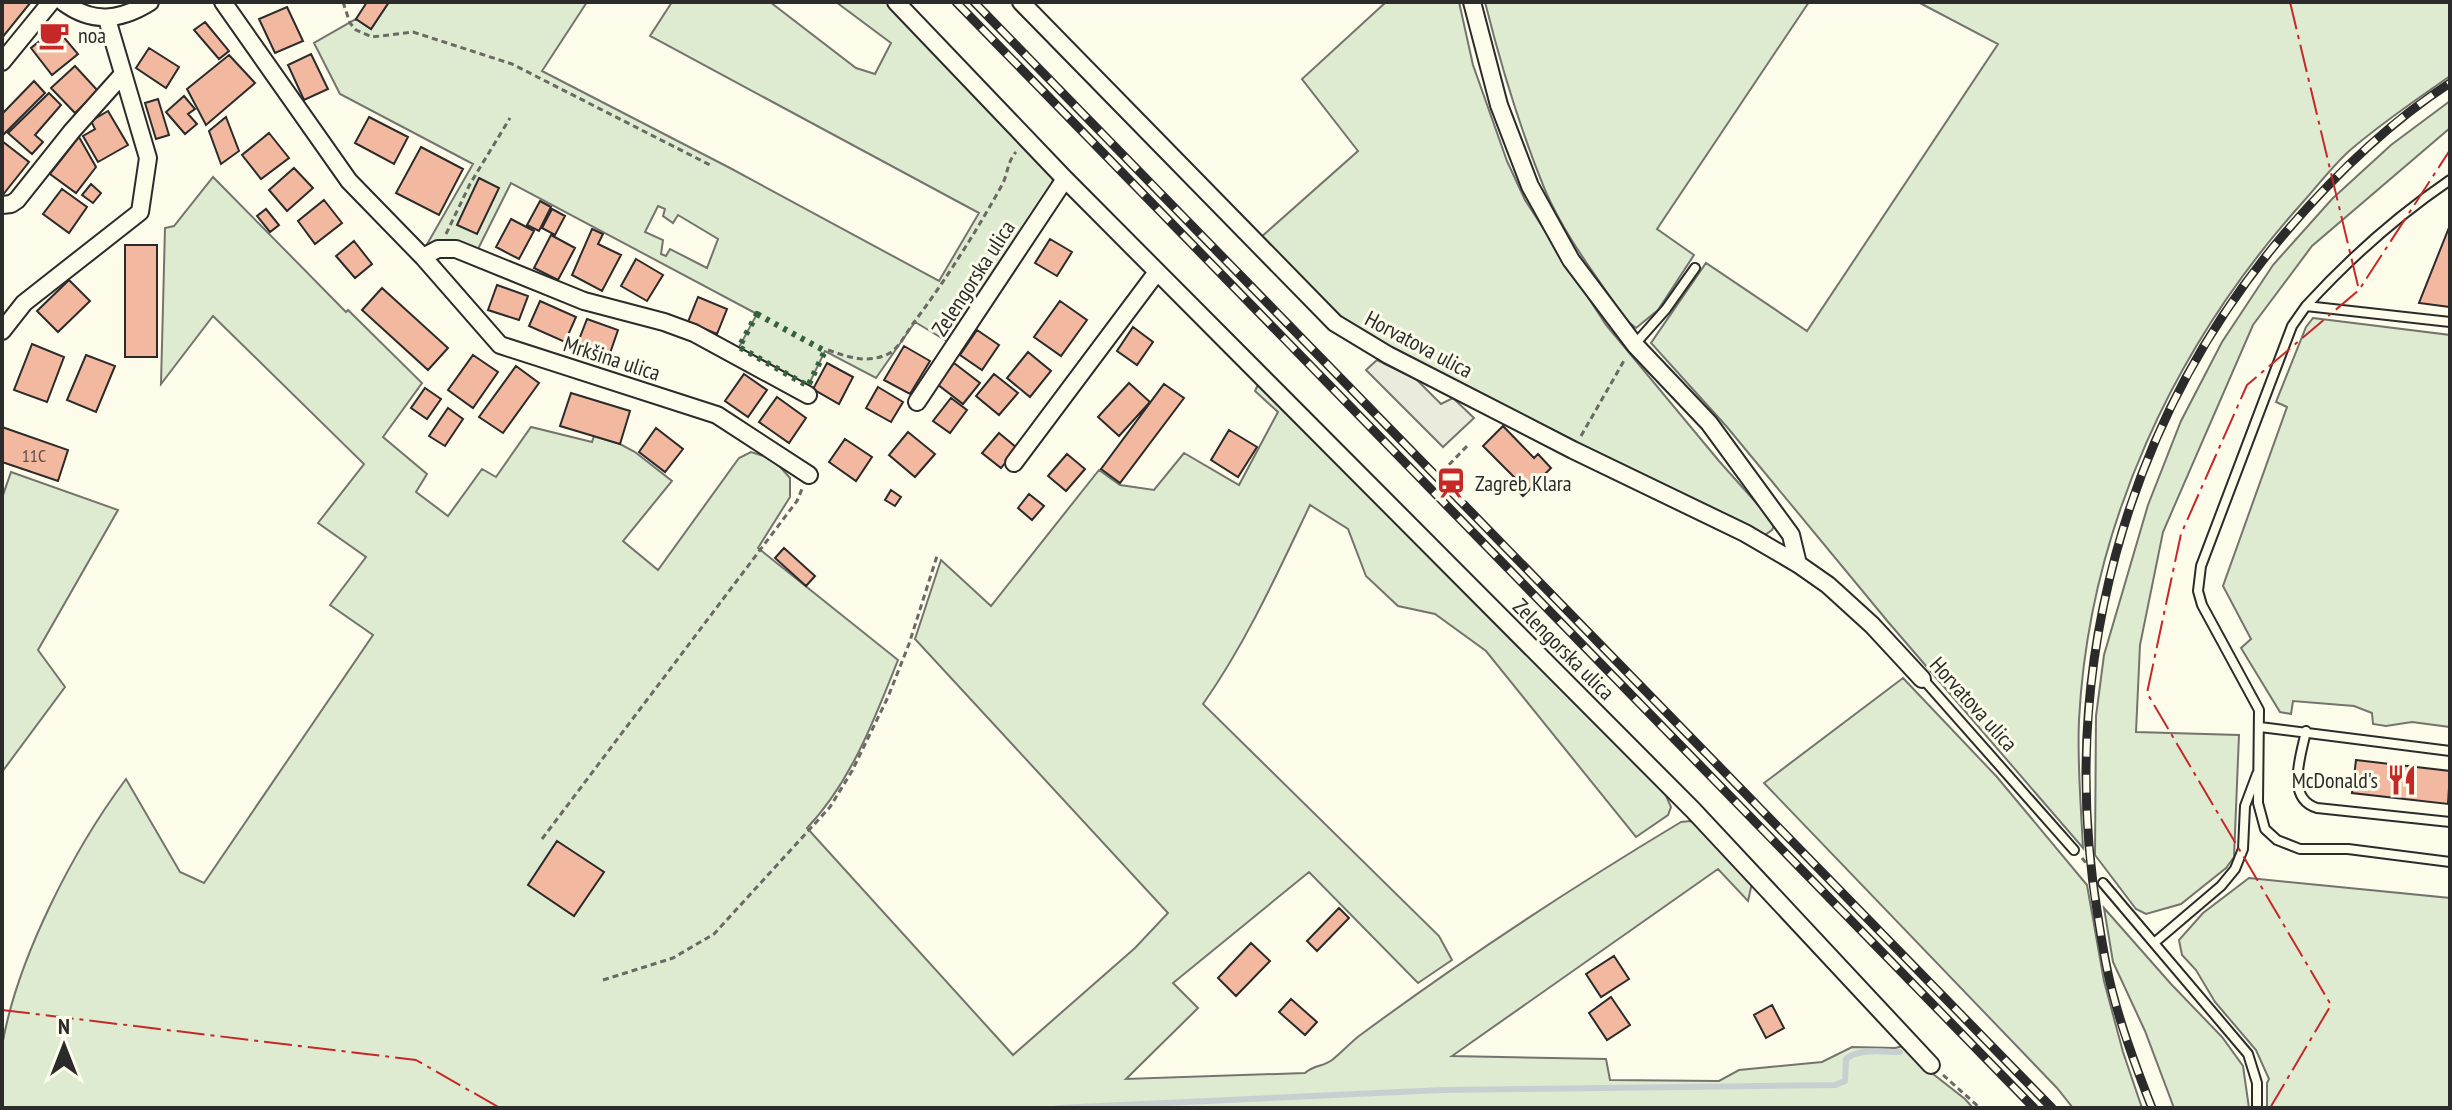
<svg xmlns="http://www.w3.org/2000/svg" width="2452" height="1110" viewBox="0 0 2452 1110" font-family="'PT Sans Narrow',sans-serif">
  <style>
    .green { fill: #deebd1; stroke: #74746e; stroke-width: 2; fill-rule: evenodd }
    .parking { fill: #eceadb; stroke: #74746e; stroke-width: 2 }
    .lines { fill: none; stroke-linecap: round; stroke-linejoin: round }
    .stream { stroke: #c7d0d0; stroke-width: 6 }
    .building { fill: #f2b8a0; stroke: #2b2b2b; stroke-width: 2 }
    .service-casing { stroke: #2b2b2b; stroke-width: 12 }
    .minor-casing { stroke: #2b2b2b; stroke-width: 20 }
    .path { stroke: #6a6964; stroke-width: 3; stroke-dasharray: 6 4; stroke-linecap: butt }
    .service { stroke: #fdfbea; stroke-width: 8 }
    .minor { stroke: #fdfbea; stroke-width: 16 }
    .rail-casing { stroke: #2b2b2b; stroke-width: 9 }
    .rail { stroke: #fdfbea; stroke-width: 6; stroke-dasharray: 18; stroke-linecap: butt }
    .hedge { stroke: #34623c; stroke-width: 6; stroke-dasharray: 4 6; stroke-linecap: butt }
    .power { stroke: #c62828; stroke-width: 2; stroke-dasharray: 28 6 4 6; stroke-linecap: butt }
    .labels { text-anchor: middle; stroke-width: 6; stroke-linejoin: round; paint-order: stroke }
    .number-label { font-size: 18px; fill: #5d4e48 }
    .poi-label { font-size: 22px; fill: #2b2b2b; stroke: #fdfbea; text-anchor: start }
    .street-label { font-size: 22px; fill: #2b2b2b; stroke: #fdfbea }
  </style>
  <rect width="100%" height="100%" fill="#fdfbea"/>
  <path class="green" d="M389 2H587L542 71 730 168 939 281 979 213 650 36 672 2H770L856 68 875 74 891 43 836 2H888L1053 177 1052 187 950 343 915 322 876 378 825 351 808 386 739 347 757 314 511 183 477 251 453 243 426 246 473 164 340 94 314 43 356 19 371 29ZM658 206 665 209 663 216 673 223 678 215 718 239 707 268 670 249 666 256 661 254 663 240 645 232Z
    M1386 2H1459L1473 65 1507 161 1525 200 1606 325 1719 461 1775 524 1772 530 1762 537 1420 364 1346 323 1260 238 1358 151 1302 79Z
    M1485 2H1809L1657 229 1694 255 1658 310 1636 328 1626 320C1598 278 1565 237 1545 190 1520 129 1501 66 1485 2Z
    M1918 2H2450V76C2416 100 2380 124 2348 152 2332 167 2318 185 2303 202 2175 344 2089 527 2079 720 2077 762 2081 805 2083 848L1889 623 1727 427 1651 343 1706 263 1807 331 1998 44Z
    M2450 101V128L2312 246 2253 325 2163 532 2140 645 2136 732 2239 735 2234 857 2226 868 2181 904 2146 914 2136 909 2095 855 2096 716 2104 655 2148 505 2181 421 2222 342 2273 265 2332 199 2391 145Z
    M213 177 346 312 348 310 422 383 383 437 427 474 416 492 448 516 482 469 496 477 531 427 592 442 594 436 620 444 635 452 672 481 623 541 658 570 739 458 751 452 773 459 790 478V497L758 548 898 660C875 718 851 782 807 828L1013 1055 1135 948 1168 913 915 639 941 560 991 606 1099 470 1120 485 1154 490 1184 453 1239 485 1278 412 1255 391 1258 385 1262 386 1664 791 1671 807 1668 815 1636 837 1486 651 1435 614 1398 606 1366 576 1348 529 1310 505C1278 572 1246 643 1203 704L1439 936 1452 960 1418 983 1309 872 1173 983 1198 1008 1126 1079 1305 1073C1315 1064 1323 1067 1332 1060 1341 1053 1350 1043 1359 1036 1463 959 1571 888 1681 822L1690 821 1697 825 1752 883 1748 901 1718 869 1452 1056 1606 1059 1610 1080 1719 1081 1739 1070 1822 1062 1852 1047 1895 1048 1907 1045 1928 1070 1965 1099 1973 1108H2C2 1088 0 1066 2 1046 17 959 73 850 126 779L180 872 204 883 373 635 330 605 366 557 318 523 364 464 213 316 161 384 165 228 174 226Z
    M2313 318 2450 335V727L2412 722 2386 726 2373 724 2372 713 2354 706 2293 701 2291 714 2280 712 2241 648 2251 639 2223 586 2287 407 2276 402 2306 327Z
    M11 472 118 510 38 650 65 687 2 772V498Z
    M1903 678 1997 777 2087 885 2104 981 2123 1052 2142 1108H2073L2057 1088 1764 783Z
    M2249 878 2450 898V1108H2267V1083L2269 1079 2256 1050 2215 1002 2196 970 2182 955 2179 940 2203 913Z
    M2104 908 2171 984 2222 1037 2243 1066 2249 1108H2174L2145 1031 2113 962Z"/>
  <path class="parking" d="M1377 360 1416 379 1441 404 1453 398 1474 418 1443 447 1366 370Z"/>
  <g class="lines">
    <path class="stream" d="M1057 1108 1442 1090 1835 1085 1845 1081 1846 1059C1859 1048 1883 1052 1900 1052"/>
  </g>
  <path class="building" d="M2 2H31L2 38Z
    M367 2H389L371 29 356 19Z
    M287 7 303 41 275 53 259 19Z
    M205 22 229 51 219 59 194 30Z
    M56 28 78 54 52 75 31 48Z
    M149 48 179 67 166 88 136 68Z
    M311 54 328 89 304 100 288 65Z
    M229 55 255 83 206 125 187 89Z
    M75 66 98 91 75 113 51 88Z
    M34 81 45 93 2 136V110L4 112Z
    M49 93 61 105 35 135 43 142 32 154 8 133Z
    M184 96 195 109 188 114 197 124 185 134 166 112Z
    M158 99 169 135 156 139 145 103Z
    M108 111 128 145 98 162 83 136 95 129 91 121Z
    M226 117 239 151 221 164 209 131Z
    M369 117 408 137 394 164 355 143Z
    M269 133 289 158 261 179 242 155Z
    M79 137 96 167 76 193 50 174Z
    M2 141 29 162 2 196Z
    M421 147 463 169 439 215 396 193Z
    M294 168 313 188 287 211 269 190Z
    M479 178 499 188 477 234 457 225Z
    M91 184 101 193 93 203 82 195Z
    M62 189 87 207 69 233 43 214Z
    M324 200 342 223 315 244 298 221Z
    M540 201 551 207 539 231 527 225Z
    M266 209 279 225 270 232 257 216Z
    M552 209 565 216 555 235 542 228Z
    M511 219 534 231 519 259 496 247Z
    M2450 225V307L2419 303Z
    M592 229 603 234 598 244 621 255 602 291 572 275Z
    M551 235 575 248 558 280 534 268Z
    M1050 239 1072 252 1057 276 1035 263Z
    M354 241 372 264 355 278 336 256Z
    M125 245H157V357H125Z
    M636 259 663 275 647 301 621 286Z
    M69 280 90 301 58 332 37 311Z
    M497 285 528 296 519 320 488 310Z
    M382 288 448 348 428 370 362 310Z
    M698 297 727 309 717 334 688 322Z
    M540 301 576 317 565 342 529 326Z
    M1060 301 1087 320 1061 356 1034 337Z
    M587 319 618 330 609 356 577 345Z
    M1133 327 1153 342 1137 365 1117 351Z
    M977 330 999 345 982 370 960 355Z
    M32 344 64 357 47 402 14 390Z
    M904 346 930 361 910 394 884 380Z
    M1028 352 1051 371 1030 397 1007 378Z
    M86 355 115 366 96 412 67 400Z
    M473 355 498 372 473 408 448 390Z
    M827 363 853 377 839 404 813 389Z
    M954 363 980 383 963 404 937 384Z
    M516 366 539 383 503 433 479 417Z
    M744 374 767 390 748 417 725 401Z
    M994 374 1018 393 999 415 976 396Z
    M1129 383 1150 402 1119 436 1098 417Z
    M1164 384 1184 398 1120 483 1101 469Z
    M878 387 903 402 891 422 866 408Z
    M425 388 441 399 427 419 411 408Z
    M571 393 630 411 620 444 560 426Z
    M777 397 806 418 789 443 759 422Z
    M951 398 967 410 950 433 933 421Z
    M448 408 463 419 445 446 429 436Z
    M1503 426 1534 458 1538 454 1551 468 1523 496 1510 483 1515 478 1483 446Z
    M2 427 68 450 58 481 2 462Z
    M656 428 683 449 665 472 639 452Z
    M1229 430 1257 447 1238 477 1211 460Z
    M908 432 935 454 915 477 889 455Z
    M999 433 1017 448 1001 468 982 453Z
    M845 439 872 457 856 481 829 462Z
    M1067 454 1085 469 1066 491 1048 476Z
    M891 490 901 497 895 506 885 500Z
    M1029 494 1044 506 1032 520 1018 508Z
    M784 548 815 576 806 586 775 558Z
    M2356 760 2450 771 2448 804 2352 793Z
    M557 841 604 872 574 916 528 885Z
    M1339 908 1349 918 1317 951 1307 941Z
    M1251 943 1270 961 1236 996 1218 978Z
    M1614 956 1629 979 1601 997 1586 974Z
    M1611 997 1630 1025 1607 1040 1589 1013Z
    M1291 999 1317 1022 1305 1035 1279 1012Z
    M1772 1005 1784 1028 1766 1038 1754 1015Z"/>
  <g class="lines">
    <g class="service-casing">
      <path id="service" d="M2306 306C2349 259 2397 216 2450 180
        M2450 322 2306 306 2292 326 2201 566 2198 591 2202 605 2259 710 2258 803 2265 829 2277 840 2300 849H2348L2450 862
        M1635 344 1666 309 1695 268
        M1923 679 2074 850
        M2260 727 2450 751
        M2306 731C2301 756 2285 798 2317 808L2450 822
        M2103 883 2248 1054 2257 1083V1108
        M2154 943 2221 886 2235 869 2243 849 2245 806 2257 774"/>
    </g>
    <g class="minor-casing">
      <path id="minor" d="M63 2C92 24 120 21 150 2
        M223 2 349 181 423 257 500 345 717 415 809 475
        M896 2 1065 179 1693 810 1931 1065
        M1021 2 1335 323 1388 355 1573 450 1745 533 1798 564 1828 585 1872 625 1922 679
        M1472 2 1499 105 1530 186 1571 260 1635 345 1709 423 1791 535 1798 564
        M2 62 51 2
        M2 205 11 204 17 200 72 131 123 74
        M423 257 438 249H456L584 301 664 322 694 333 808 395
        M2 331 24 303 140 212 148 158 107 19
        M917 402 1065 179
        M1014 463 1157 272"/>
    </g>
    <path class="path" d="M343 2 350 23 356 30 372 37 413 32 512 64 712 166
      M446 234 470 184 510 118
      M828 350C848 357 867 364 888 354 899 349 907 331 915 321 947 278 976 232 1002 185 1008 174 1007 162 1016 152
      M1581 436 1625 359
      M1442 472 1469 444
      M542 839 797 501 802 489
      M2082 858 2095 874
      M603 980 673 958 714 934 830 807 852 771 888 697 909 644 937 556
      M1943 1075 1980 1108"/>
    <use href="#service" class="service"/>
    <use href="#minor" class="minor"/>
    <g class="rail-casing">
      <path id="rail" d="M956 2 2034 1108
        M974 2 2052 1108
        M2152 1108C2137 1070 2123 1033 2113 994 2106 969 2102 942 2098 917 2057 673 2124 422 2285 233 2333 177 2387 124 2450 83"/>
    </g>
    <use href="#rail" class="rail"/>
    <path class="hedge" d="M757 314 825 351 808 386 739 347Z"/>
    <path class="power" d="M2290 2 2359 290
      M2 1010 416 1060 500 1108
      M2270 1108 2331 1005 2147 693 2181 534 2247 385 2359 290 2450 150"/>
  </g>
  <defs>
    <g id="cafe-bare" transform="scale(2.4)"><path d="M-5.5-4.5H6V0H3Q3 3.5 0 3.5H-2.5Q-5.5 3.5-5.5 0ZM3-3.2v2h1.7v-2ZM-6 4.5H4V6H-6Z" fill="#c62828" stroke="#fdfbea" stroke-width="2.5" paint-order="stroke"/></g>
    <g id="station-bare" transform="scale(2.4)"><path d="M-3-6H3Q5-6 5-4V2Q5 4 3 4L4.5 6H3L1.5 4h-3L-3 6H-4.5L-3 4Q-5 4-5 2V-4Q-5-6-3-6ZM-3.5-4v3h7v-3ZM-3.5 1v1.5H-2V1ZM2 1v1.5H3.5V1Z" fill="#c62828" stroke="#fdfbea" stroke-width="2.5" paint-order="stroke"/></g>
    <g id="restaurant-bare" transform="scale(2.4)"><path d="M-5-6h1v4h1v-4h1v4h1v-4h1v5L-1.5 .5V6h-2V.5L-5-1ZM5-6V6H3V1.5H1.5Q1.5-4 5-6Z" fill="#c62828" stroke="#fdfbea" stroke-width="2.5" paint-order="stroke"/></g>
  </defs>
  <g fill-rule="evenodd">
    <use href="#cafe-bare" x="54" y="35"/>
    <use href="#station-bare" x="1451" y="483"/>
    <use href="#restaurant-bare" x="2402" y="780"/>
  </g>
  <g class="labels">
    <g class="number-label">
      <text x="34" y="462">11C</text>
    </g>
    <g class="poi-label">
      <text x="78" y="43">noa</text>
      <text x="1475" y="491">Zagreb Klara</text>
      <text x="2378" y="788" text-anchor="end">McDonald's</text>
    </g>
    <g class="street-label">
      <text transform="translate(973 278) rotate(-57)" y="8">Zelengorska ulica</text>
      <text transform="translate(1419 344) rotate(28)" y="8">Horvatova ulica</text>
      <text transform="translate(612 358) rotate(18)" y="8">Mrkšina ulica</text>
      <text transform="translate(1564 649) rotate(45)" y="8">Zelengorska ulica</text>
      <text transform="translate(1974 704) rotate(48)" y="8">Horvatova ulica</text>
    </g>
  </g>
  <rect width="2452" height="1110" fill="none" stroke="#2b2b2b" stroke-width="8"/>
  <g transform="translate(64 1046)" stroke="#fdfbea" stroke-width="6" paint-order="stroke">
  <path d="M0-6L14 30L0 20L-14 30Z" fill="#2b2b2b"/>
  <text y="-12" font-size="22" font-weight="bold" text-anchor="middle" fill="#2b2b2b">N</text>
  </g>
</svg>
